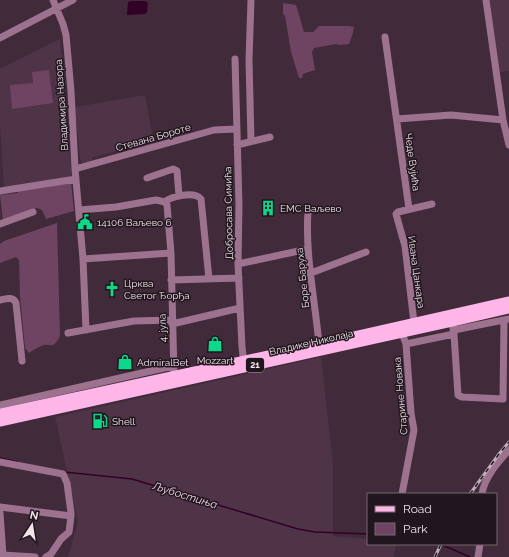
<svg xmlns="http://www.w3.org/2000/svg" width="509" height="557" viewBox="0 0 509 557" font-family="Raleway,sans-serif">
  <style>
    .built { fill: #4f3347 }
    .green { fill: #6f4462 }
    .water { fill: #330128 }
    .lines { fill: none; stroke-linecap: round; stroke-linejoin: round }
    .stream { stroke: #330128; stroke-width: 1.5 }
    .minor { stroke: #9d728f; stroke-width: 7 }
    .major { stroke: #fdb6e7; stroke-width: 9 }
    .rail-casing { stroke: #bfadb9; stroke-width: 3 }
    .rail { stroke: #21161e; stroke-width: 1.5; stroke-dasharray: 4.5; stroke-linecap: butt }
    .labels { text-anchor: middle; stroke-width: 3; stroke-linejoin: round; paint-order: stroke }
    .shield { fill: #21161e; stroke: #b3a5ae; stroke-width: 1 }
    .shield-label { font-size: 9px; font-weight: bold; fill: #f2e2ec }
    .street-label { font-size: 10px; fill: #f2e2ec; stroke: #21161e }
    .poi-label { font-size: 10px; fill: #f2e2ec; stroke: #21161e; text-anchor: start }
    .water-label { font-size: 11px; font-style: italic; fill: #f9d7ee; stroke: #21161e }
  </style>
  <rect width="100%" height="100%" fill="#412a3a"/>
  <path class="built" d="M486 0H509V71L496 73Z
    M60 39 72 179 4 190 0 124V69Z
    M145 95 154 144 145 147 144 143 92 158 93 161 82 163 80 159 75 107Z
    M321 357 333 463V536L368 539V544H396L394 557H68L78 522 55 417Z"/>
  <path class="green" d="M283 3 296 5 304 32H313L319 26H349L354 27 352 36 349 44 340 45 336 44 314 48 312 52 315 70 303 74 302 78H299L291 52 285 16 283 14Z
    M49 70 53 103 12 109 10 85 33 83 32 72Z
    M71 182 74 211 46 219 42 210 37 208 3 221 0 195 18 193V190Z
    M57 223 60 336C52 351 52 342 41 346 37 348 33 350 29 353L25 348 20 297 19 260 16 257 0 263V244L4 241Z"/>
  <path class="water" d="M132 1H145L148 3 147 12 145 14 127 15 128 2Z"/>
  <g class="lines">
    <path class="stream" d="M0 458 18 462
      M64 472 132 479 298 529 315 532 368 534
      M440 544 470 557"/>
    <path class="minor" d="M53 0 63 24 66 35 71 91 75 169 83 259 86 330
      M251 0 249 60 251 141
      M486 0 503 120 509 145
      M385 37 409 209
      M0 38 73 0
      M235 59 239 205 238 264 242 347 244 364
      M397 119 451 115 503 120
      M237 145 270 137
      M75 169 214 130 236 129
      M147 178 173 169 177 171 179 196
      M0 191 76 179
      M165 202C171 196 195 191 201 199L209 279
      M79 210 116 207 156 200 165 202 167 205 171 253 174 375
      M308 211C305 255 315 300 319 344
      M0 224 33 212
      M83 259 171 253
      M238 264 308 249
      M311 273 366 252
      M171 280 239 278
      M0 300C6 299 13 296 16 303L22 361
      M452 322 454 334 458 395 462 397 503 399 504 320
      M414 323 405 246 396 214 398 212 432 204
      M172 324 240 308
      M454 330 509 319
      M68 333 134 321 172 320
      M402 333 406 344 411 413 414 430 402 494
      M406 344 454 334
      M0 405 173 366
      M0 462 63 474 67 483 71 513V516L0 507
      M482 494C484 478 498 462 509 450
      M0 513 3 555 35 557
      M46 557 51 554 61 539 69 532 71 516
      M478 557 480 544"/>
    <path class="major" d="M0 413 319 344 509 301
      M0 422 452 322 509 309"/>
    <g class="rail-casing">
      <path id="rail" d="M470 494 499 454 509 442
        M435 557 441 544"/>
    </g>
    <use href="#rail" class="rail"/>
  </g>
  <defs>
    <g id="building-bare" transform="scale(1.2)"><path d="M-4-6H4V6H1V3H-1V6H-4ZM-2.5-4.3h1.7v1.8h-1.7ZM.8-4.3h1.7v1.8H.8ZM-2.5-1h1.7V.8h-1.7ZM.8-1h1.7V.8H.8Z" fill="#0ad98b" stroke="#21161e" stroke-width="2.5" paint-order="stroke"/></g>
    <g id="civic-bare" transform="scale(1.2)"><path d="M-.6-6.5H3V-4.5H.6V-3L4-1V1h2V6H-6V1h2V-1L-.6-3ZM-1.2 2.5V6h2.4V2.5Z" fill="#0ad98b" stroke="#21161e" stroke-width="2.5" paint-order="stroke"/></g>
    <g id="church-bare" transform="scale(1.2)"><path d="M-1.2-6h2.4v3.5h3.3v2.4h-3.3V6h-2.4V-.1h-3.3v-2.4h3.3Z" fill="#0ad98b" stroke="#21161e" stroke-width="2.5" paint-order="stroke"/></g>
    <g id="shop-bare" transform="scale(1.2)"><path d="M-5-2.5h2.3a2.7 3.5 0 0 1 5.4 0H5L5.5 6h-11ZM-1.5-2.5h3a1.5 2.3 0 0 0-3 0Z" fill="#0ad98b" stroke="#21161e" stroke-width="2.5" paint-order="stroke"/></g>
    <g id="fuel-bare" transform="scale(1.2)"><path d="M-5.5-6h7V0h2V4h1.3V-2.5L3-4.5l.8-.8L6-3V5H2.5V1h-1V6h-7ZM-4.2-4.7v3.2H.2V-4.7Z" fill="#0ad98b" stroke="#21161e" stroke-width="2.5" paint-order="stroke"/></g>
  </defs>
  <g fill-rule="evenodd">
    <use href="#building-bare" x="268" y="208"/>
    <use href="#civic-bare" x="85" y="222"/>
    <use href="#church-bare" x="112" y="289"/>
    <use href="#shop-bare" x="215" y="344"/>
    <use href="#shop-bare" x="125" y="362"/>
    <use href="#fuel-bare" x="100" y="421"/>
  </g>
  <g class="labels">
    <rect class="shield" x="246" y="358" width="18" height="14" rx="3"/>
    <g class="shield-label">
      <text x="255" y="368">21</text>
    </g>
    <g class="street-label">
      <text transform="translate(61 105) rotate(-94)" y="4">Владимира Назора</text>
      <text transform="translate(153 137) rotate(-16)" y="4">Стевана Бороте</text>
      <text transform="translate(413 162) rotate(82)" y="4">Чеде Вујића</text>
      <text transform="translate(228 213) rotate(-91)" y="4">Добросава Симића</text>
      <text transform="translate(417 272) rotate(82)" y="4">Ивана Цанкара</text>
      <text transform="translate(302 278) rotate(-96)" y="4">Боре Баруха</text>
      <text transform="translate(162 328) rotate(-92)" y="4">4. јула</text>
      <text transform="translate(311 342) rotate(-13)" y="4">Владике Николаја</text>
      <text transform="translate(400 396) rotate(-95)" y="4">Старине Новака</text>
    </g>
    <g class="poi-label">
      <text x="280" y="212">ЕМС Ваљево</text>
      <text x="97" y="226">14106 Ваљево 6</text>
      <text x="124" y="287">Црква<tspan x="124" dy="12">Светог Ђорђа</tspan></text>
      <text x="215" y="364" text-anchor="middle">Mozzart</text>
      <text x="137" y="366">AdmiralBet</text>
      <text x="112" y="425">Shell</text>
    </g>
    <g class="water-label">
      <text transform="translate(185 495) rotate(17)" y="4">Љубостиња</text>
    </g>
  </g>
  <rect x="367" y="493" width="130" height="52" fill="#21161e" stroke="#756870"/>
  <rect x="375" y="506" width="20" height="6" fill="#fdb6e7" stroke="#756870"/>
  <text x="403" y="513" font-size="12" fill="#f2e2ec">Road</text>
  <rect x="375" y="523" width="20" height="12" fill="#6f4462" stroke="#756870"/>
  <text x="403" y="533" font-size="12" fill="#f2e2ec">Park</text>
  <g transform="translate(32 525) rotate(12)" stroke="#21161e" stroke-width="3" paint-order="stroke">
  <path d="M0-3L7 15L0 10L-7 15Z" fill="#f2e2ec"/>
  <text y="-6" font-size="11" font-weight="bold" text-anchor="middle" fill="#f2e2ec">N</text>
  </g>
</svg>
